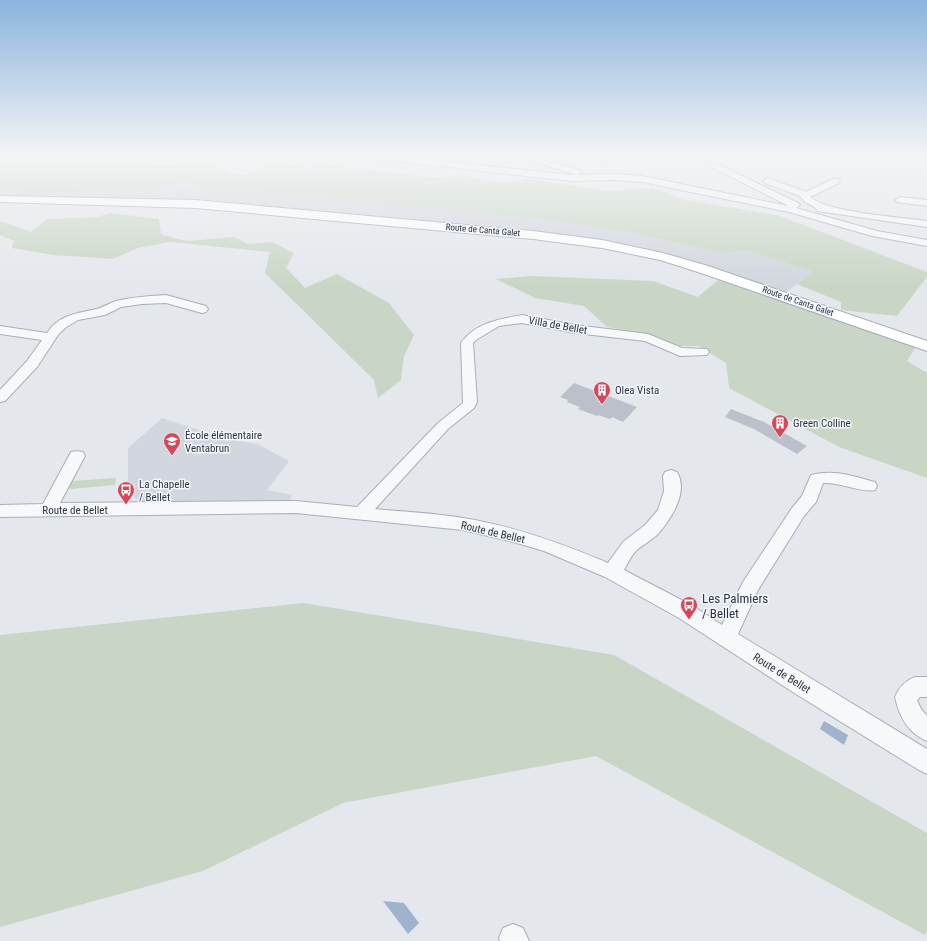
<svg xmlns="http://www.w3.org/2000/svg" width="927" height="941" viewBox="0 0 927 941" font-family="'Roboto Condensed',sans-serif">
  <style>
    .built { fill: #d2d6de }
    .green { fill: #c9d6c5 }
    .water { fill: #9fb4cc }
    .building { fill: #bbc0ca }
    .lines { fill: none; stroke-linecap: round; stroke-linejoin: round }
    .minor-casing { stroke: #a9aeb7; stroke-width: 2 }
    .major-casing { stroke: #a3abb8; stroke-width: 2 }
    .minor { fill: #f7f8fa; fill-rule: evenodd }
    .major { fill: #fff; fill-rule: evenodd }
    .labels { text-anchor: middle; stroke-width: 3; stroke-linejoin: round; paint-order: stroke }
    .far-street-label { font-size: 9px; fill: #2b3445; stroke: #f4f6f9 }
    .street-label { font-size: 11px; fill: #2b3445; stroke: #f4f6f9 }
    .poi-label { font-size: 11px; fill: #2b3445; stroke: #f4f6f9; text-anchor: start }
    .near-poi-label { font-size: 13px; fill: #2b3445; stroke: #f4f6f9; text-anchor: start }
  </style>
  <rect width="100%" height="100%" fill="#e4e7ec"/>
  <path class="built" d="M189 183 201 187 325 197 539 219 628 232 721 253 750 251 813 272 786 292 720 269 631 247 311 210 142 198 0 197V187H19V194L123 190Z
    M162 418 227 439 257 444 289 461 267 490 292 495 289 501 144 505 128 492V448Z"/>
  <path class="green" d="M560 154H601L612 163Z
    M820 154H886L854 161Z
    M0 161 30 163 216 167 231 174 247 175 273 163 308 168 327 165 436 178 458 175 504 183 530 179 607 191 653 188 685 200 777 215 927 272V277L897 316 841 310V302L797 284 813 272 750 251 721 253 628 232 539 219 324 197 201 187 189 183 123 190 19 194 18 187H0Z
    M111 213 159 219 161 234 177 239 188 241 234 237 248 244 272 242 294 253 286 268 305 288 337 274 389 303 414 335 404 356 401 380 378 398 374 380 265 273 270 252 170 242 138 248 113 259 53 255 12 248 14 241 0 235V221L31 232 47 219 97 217Z
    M532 276 653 281 698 297 718 280 745 286 916 346 907 361 927 373V478L839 447 729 388 726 363 699 346H671L646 334 607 327 584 306 535 298 496 279Z
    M116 478 115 485 71 489 67 487 71 481Z
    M304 603 614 655 927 833V931L925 935 596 756 343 803 203 871 0 927V635Z"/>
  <path class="water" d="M824 721 848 735 844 745 820 729Z
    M383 901 404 903 419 923 408 934Z"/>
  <path class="building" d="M574 383 637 407 623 422 612 417 610 419 598 415 597 416 578 409 580 407 567 402 568 400 560 397Z
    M731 409 764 422 807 446 797 454 754 429 725 417Z"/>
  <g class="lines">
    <g class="minor-casing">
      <path id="minor" d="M343 154H373L572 175 613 174 642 176 789 206 713 168 712 166 716 163 798 203 800 205 796 208 877 231 927 240V246L872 236 789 212 642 182 613 180 572 181 347 156Z
        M487 154 525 155 580 170 581 172 577 175 524 159 491 156Z
        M768 178 806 192 833 179H839L840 181 839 183 810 197C829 213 900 217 927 221V227L817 211 816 208 805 202 800 196 765 183 764 181 765 179Z
        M900 197 927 200V206L897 202 895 200Z
        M166 295 206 306 208 309 206 312 202 313 166 303 142 304 121 307 105 315 78 320 65 328 58 335 37 367 5 401 0 402V390L27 361 42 340 0 334V326L47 333C60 314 76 314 96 309 103 308 109 303 116 301 133 297 149 296 166 295Z
        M522 315 575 325 648 334 682 348 707 349 709 352 707 355 680 356 645 341 575 333 522 323 499 326 476 340 473 343 477 402 474 408 448 429 375 509C404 512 434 513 463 518 514 526 561 543 608 563L623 542 645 525 658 510 664 491 663 476 665 472 671 470 677 472C689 492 671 519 658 534 651 541 642 545 636 551 631 556 627 564 624 570L693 606 722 625 743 582 792 508 802 496 811 475C834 469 853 476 875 482L877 486 875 490C863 493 840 482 823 483L816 502 804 516 758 590 738 634 927 749V774L919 770 799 696 679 618 605 577 544 551 517 543 463 530 296 513 0 517V505L43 504 71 452 77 451 83 452 85 456 60 503 296 501 357 507 438 423 463 403 461 343C475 323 499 319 522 315Z
        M915 677H927V697H920L917 700 921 709 927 716V741C908 733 899 716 895 697 899 687 905 681 915 677Z
        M513 924 523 928 529 941H500L499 938 503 928Z"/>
    </g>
    <g class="major-casing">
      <path id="major" d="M0 196 195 200 533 231 602 240 663 253 708 266 927 341V351L698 272 660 260 602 248 533 239 195 208 0 202Z"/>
    </g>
    <use href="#minor" class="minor"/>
    <use href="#major" class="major"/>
  </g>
  <linearGradient id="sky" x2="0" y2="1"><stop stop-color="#8bb4dd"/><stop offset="0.54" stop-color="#f3f4f6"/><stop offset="1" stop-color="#f3f4f6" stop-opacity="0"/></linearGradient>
  <rect width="927" height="286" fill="url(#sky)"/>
  <defs>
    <g id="building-pin" transform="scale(0.9)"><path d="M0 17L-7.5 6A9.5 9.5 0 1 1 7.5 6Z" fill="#d1495b" stroke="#f4f6f9"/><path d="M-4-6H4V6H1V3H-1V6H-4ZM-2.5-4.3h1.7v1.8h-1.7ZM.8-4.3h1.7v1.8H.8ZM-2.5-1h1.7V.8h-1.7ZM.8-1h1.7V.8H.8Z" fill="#fff"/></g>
    <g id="school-pin" transform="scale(0.9)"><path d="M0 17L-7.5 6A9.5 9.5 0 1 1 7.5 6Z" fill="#d1495b" stroke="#f4f6f9"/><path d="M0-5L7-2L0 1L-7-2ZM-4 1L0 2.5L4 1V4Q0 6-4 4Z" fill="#fff"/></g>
    <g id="bus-pin" transform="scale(0.9)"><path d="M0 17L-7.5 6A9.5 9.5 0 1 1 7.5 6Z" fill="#d1495b" stroke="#f4f6f9"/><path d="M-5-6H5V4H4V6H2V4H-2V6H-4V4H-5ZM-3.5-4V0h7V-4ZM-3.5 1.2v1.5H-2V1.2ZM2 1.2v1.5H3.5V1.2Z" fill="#fff"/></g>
  </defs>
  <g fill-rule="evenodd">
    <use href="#building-pin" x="602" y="390"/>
    <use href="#building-pin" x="780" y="423"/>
    <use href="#school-pin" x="172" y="441"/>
    <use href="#bus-pin" x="126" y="490"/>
    <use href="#bus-pin" x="689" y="605"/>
  </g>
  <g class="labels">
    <g class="far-street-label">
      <text transform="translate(483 230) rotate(5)" y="3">Route de Canta Galet</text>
      <text transform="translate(798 301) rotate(19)" y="3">Route de Canta Galet</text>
    </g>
    <g class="street-label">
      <text transform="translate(558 325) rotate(10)" y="4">Villa de Bellet</text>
      <text x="75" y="514">Route de Bellet</text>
      <text transform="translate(493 532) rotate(13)" y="4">Route de Bellet</text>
      <text transform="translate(782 673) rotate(32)" y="4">Route de Bellet</text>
    </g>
    <g class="poi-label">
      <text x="615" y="394">Olea Vista</text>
      <text x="793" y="427">Green Colline</text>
      <text x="185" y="439">École élémentaire<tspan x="185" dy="13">Ventabrun</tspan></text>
      <text x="139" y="488">La Chapelle<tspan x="139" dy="13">/ Bellet</tspan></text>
    </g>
    <g class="near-poi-label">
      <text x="702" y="603">Les Palmiers<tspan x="702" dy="15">/ Bellet</tspan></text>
    </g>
  </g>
</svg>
